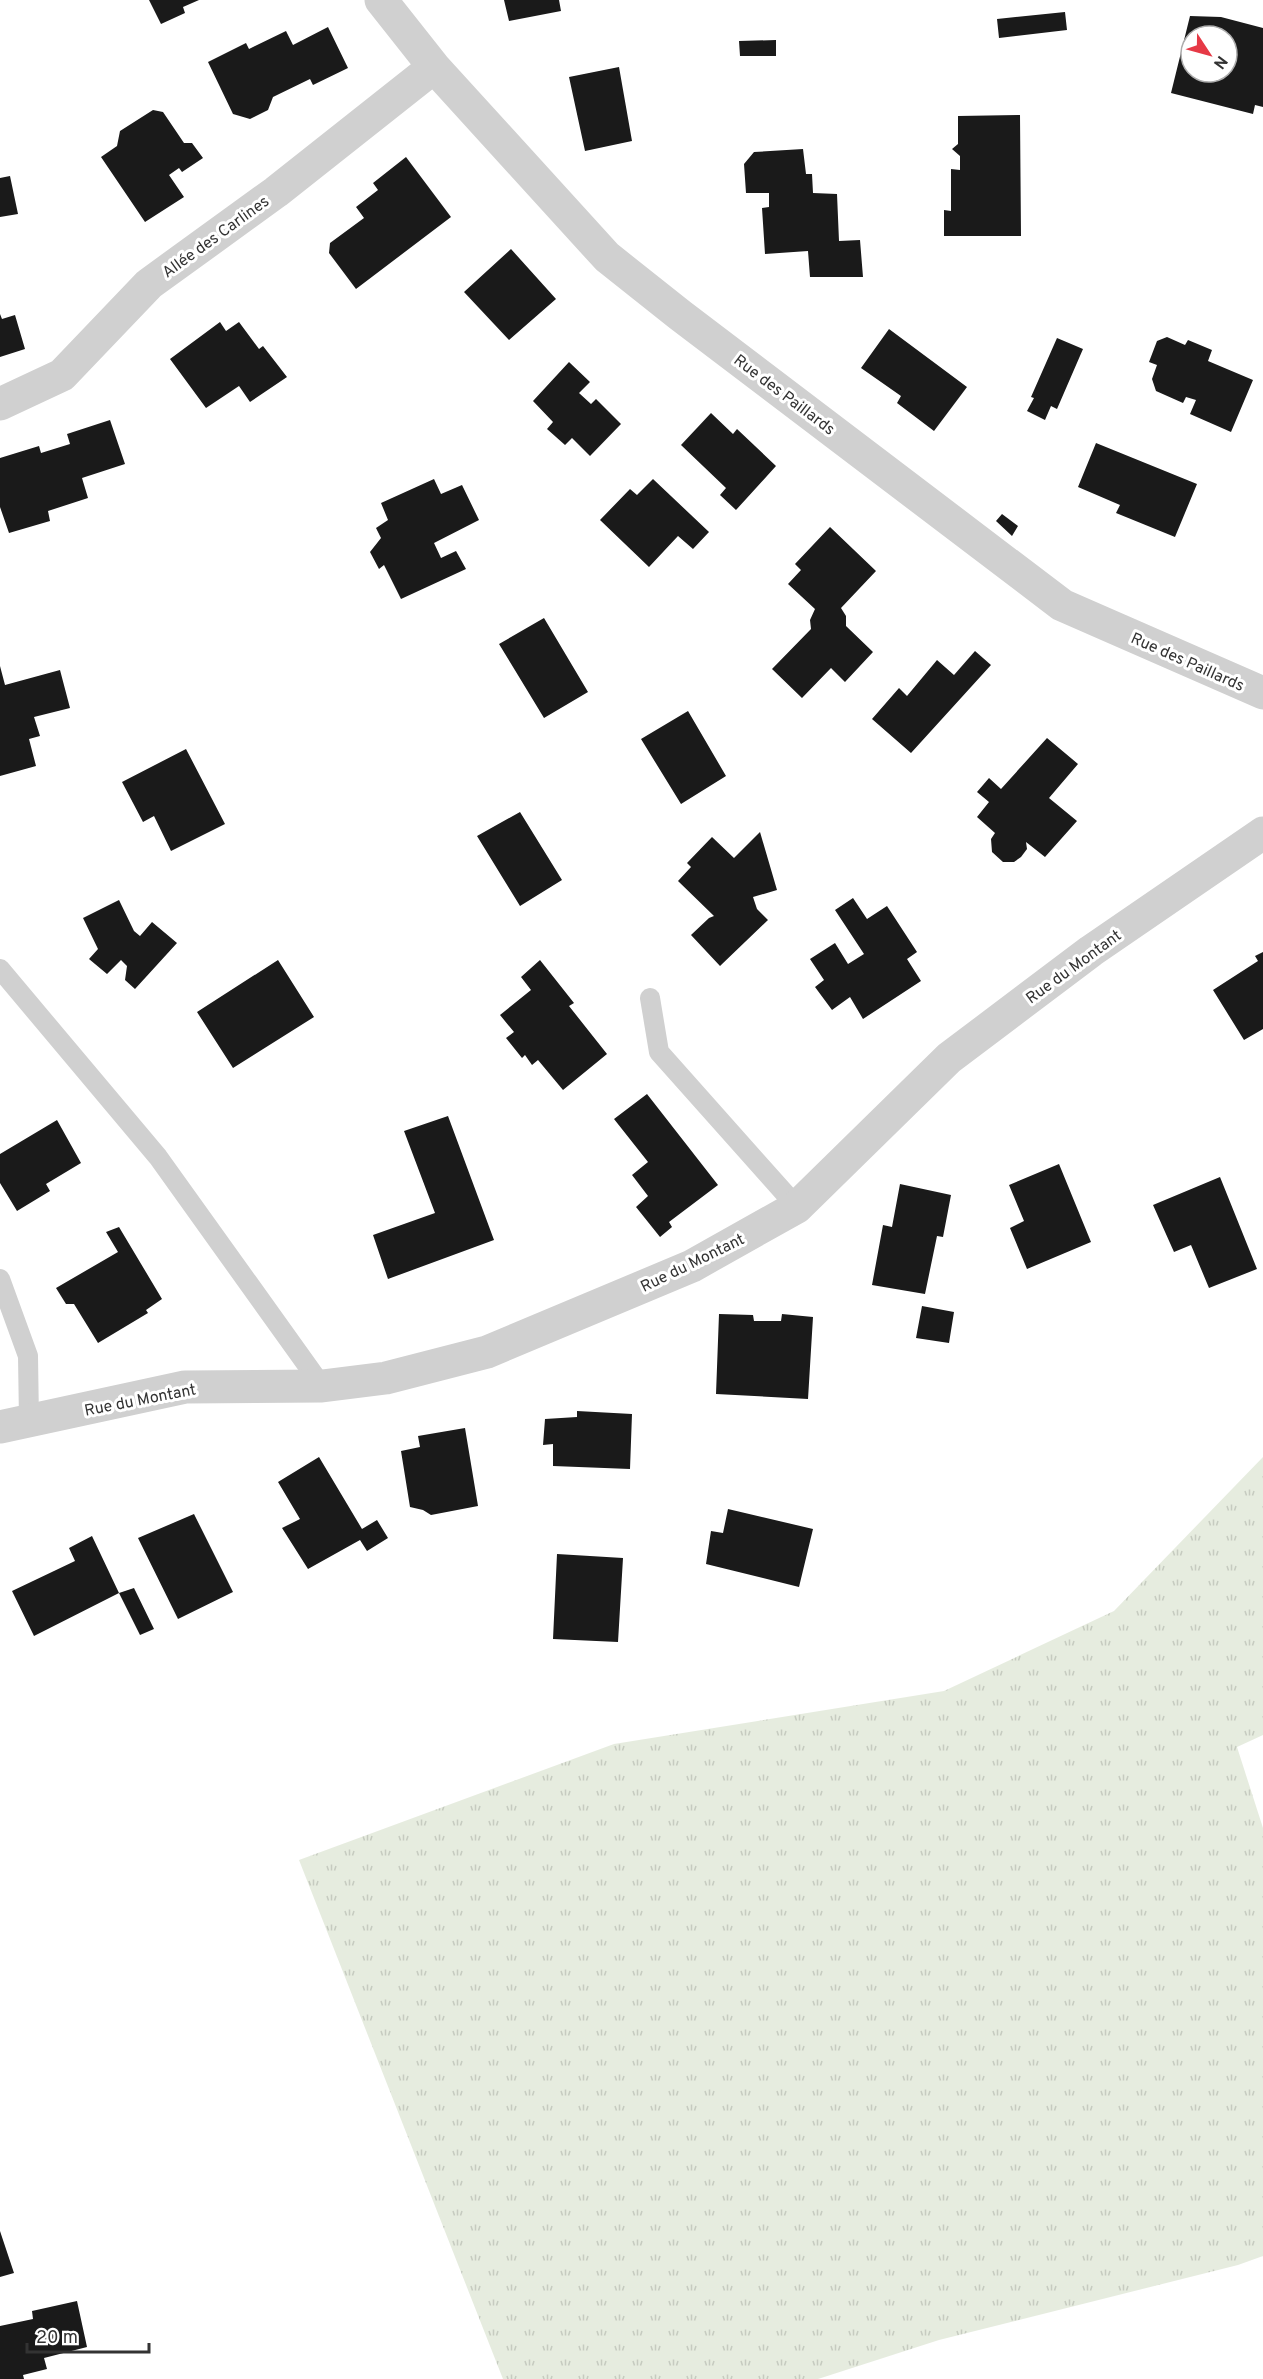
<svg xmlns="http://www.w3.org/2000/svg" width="1263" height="2379" viewBox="0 0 1263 2379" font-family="Overpass,sans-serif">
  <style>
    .grass { fill: url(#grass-tufts) }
    .building { fill: #1a1a1a; fill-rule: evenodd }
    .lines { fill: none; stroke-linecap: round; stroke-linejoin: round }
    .lane { stroke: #d0d0d0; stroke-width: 20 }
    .street { stroke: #d0d0d0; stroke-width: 33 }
    .labels { text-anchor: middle; stroke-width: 6; stroke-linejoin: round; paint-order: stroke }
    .street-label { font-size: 16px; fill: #333; stroke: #fff }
  </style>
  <defs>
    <pattern id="grass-tufts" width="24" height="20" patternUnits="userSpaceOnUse" patternTransform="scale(1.5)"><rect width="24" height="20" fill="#e6ecdf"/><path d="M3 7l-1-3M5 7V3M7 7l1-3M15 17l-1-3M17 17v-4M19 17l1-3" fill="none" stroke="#c6cbc0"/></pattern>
  </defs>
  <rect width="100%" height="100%" fill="#fff"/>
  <path class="grass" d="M1263 1457V1735L1237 1747 1263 1828V2256L1238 2265 939 2340 818 2379H503L299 1860 614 1744 944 1691 1114 1611Z"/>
  <path class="building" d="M149 0H199L183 7 185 13 161 24Z
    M504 0H559L561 11 509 21Z
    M1065 12 1067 30 999 38 997 19Z
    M1190 16 1221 17 1263 28V107L1255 105 1253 114 1171 93ZM1191 36H1227V72H1191Z
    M328 27 348 68 313 85 310 79 273 97 268 110 250 119 233 114 208 62 246 43 249 49 286 31 293 45Z
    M776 40V56H740L739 41Z
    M619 67 632 141 585 151 569 77Z
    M153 110 163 112 184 143H192L203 158 182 172 179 168 169 175 184 197 145 222 101 157 117 146 120 131Z
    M1020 115 1021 236H944V210L951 211V169L960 170V156L952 149 958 144V116Z
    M803 149 806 174H812L813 193 837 194 839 241 860 240 863 277H810L808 251 765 254 762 208 769 207V193H746L744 164 754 152Z
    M406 157 451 217 356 289 329 253 330 243 364 218 356 207 378 190 373 183Z
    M10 176 18 214 0 217V178Z
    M511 249 556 299 509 340 464 292Z
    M0 314 2 319 15 315 25 349 0 357Z
    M220 322 226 331 239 322 259 349 263 346 287 377 250 402 239 386 206 408 170 359Z
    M889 329 967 387 934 431 897 403 901 396 861 368Z
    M1167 337 1185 345 1188 340 1212 350 1208 361 1253 380 1231 432 1190 414 1196 400 1186 397 1183 403 1156 391 1152 379 1157 365 1149 362 1157 341Z
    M1057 338 1083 349 1057 409 1051 406 1045 420 1027 411 1034 398 1031 397Z
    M569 362 590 382 579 393 591 404 596 399 621 424 590 456 572 438 565 445 547 429 553 422 533 401Z
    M711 413 733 434 737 429 776 466 736 510 720 495 726 488 681 445Z
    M110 420 125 464 82 478 88 498 48 511 50 521 9 533 0 507V458L39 446 41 453 70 444 67 434Z
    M1096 443 1197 484 1175 537 1116 513 1120 505 1078 487Z
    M434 479 441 494 462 485 479 520 434 543 441 558 456 551 466 569 401 599 384 565 379 569 370 552 381 538 376 528 388 520 381 503Z
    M653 479 709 532 693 549 678 536 649 567 600 520 630 489 637 495Z
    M1002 514 1018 526 1012 536 996 521Z
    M830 527 876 571 841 608 846 616V626L873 652 845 682 831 668 802 698 772 669 811 629 810 620 815 609 788 584 801 570 795 564Z
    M544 618 588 692 544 718 499 644Z
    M975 651 991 665 911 753 872 719 899 688 907 696 937 660 954 675Z
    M0 666 5 685 60 670 70 708 34 717 40 736 29 739 36 766 0 776Z
    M688 711 726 776 681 804 641 739Z
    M1047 738 1078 764 1049 798 1077 821 1045 857 1026 842 1027 849 1021 857 1014 862H1003L992 852 991 839 995 833 977 817 989 802 977 792 989 778 1001 789Z
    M186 749 225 824 171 851 154 816 143 822 122 782Z
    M520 812 562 880 520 906 477 836Z
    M760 832 777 890 753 897 757 909 768 920 720 966 691 935 709 918 714 916 678 881 691 867 687 863 712 837 734 858Z
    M853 898 867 919 887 906 917 952 907 959 921 981 863 1019 850 997 832 1010 815 987 824 980 810 959 835 943 848 964 864 954 835 910Z
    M119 900 134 931 140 936 152 922 177 943 135 989 125 980 127 966 121 960 107 974 89 959 98 949 83 918Z
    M1263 952V1029L1244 1040 1213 990 1258 961 1255 956Z
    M278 960 314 1017 233 1068 197 1012Z
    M540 960 574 1003 569 1006 607 1054 563 1090 538 1060 532 1065 525 1055 522 1058 506 1038 514 1032 500 1015 531 990 521 977Z
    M647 1094 718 1185 669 1222 672 1227 660 1237 636 1207 648 1196 632 1175 648 1162 614 1119Z
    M448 1116 494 1240 388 1279 373 1235 435 1213 404 1131Z
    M57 1120 81 1163 46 1184 50 1191 17 1211 0 1183V1154Z
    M1059 1164 1091 1242 1027 1269 1010 1228 1024 1221 1009 1185Z
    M1220 1177 1257 1269 1209 1288 1191 1245 1174 1252 1153 1205Z
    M900 1184 951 1195 943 1237 937 1236 925 1294 872 1285 883 1225 892 1227Z
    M119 1227 162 1299 146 1310 148 1313 98 1343 74 1304H66L56 1288 118 1252 106 1232Z
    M922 1306 954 1312 949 1343 916 1338Z
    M719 1314 753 1315 754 1321H781L782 1314 813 1317 808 1399 716 1394Z
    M577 1411 632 1414 630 1469 553 1466V1444L543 1445 545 1419 577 1417Z
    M465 1428 478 1506 431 1515 423 1510 410 1507 401 1451 420 1447 418 1436Z
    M319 1457 362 1529 377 1520 388 1538 367 1551 360 1540 308 1569 282 1528 300 1519 278 1482Z
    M728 1509 813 1529 799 1587 706 1564 711 1531 723 1533Z
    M194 1514 233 1592 178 1619 138 1538Z
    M92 1536 119 1593 34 1636 12 1591 75 1561 69 1548Z
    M557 1554 623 1558 618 1642 553 1639Z
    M134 1588 154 1629 140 1635 119 1593Z
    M0 2231 14 2273 0 2277Z
    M77 2301 87 2347 44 2358 47 2369 23 2375 24 2379H0V2326L33 2319 32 2311Z"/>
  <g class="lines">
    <path class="lane" d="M0 969 158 1157 322 1386
      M650 998 659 1052 797 1207
      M0 1279 28 1356 29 1421"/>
    <path class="street" d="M381 0 434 67 607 257 680 315 1062 605 1263 693
      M0 404 62 375 149 284 276 192 434 67
      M0 1427 185 1387 322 1386 386 1378 487 1352 692 1266 797 1207 949 1058 1091 951 1263 833"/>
  </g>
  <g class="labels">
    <g class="street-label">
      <text transform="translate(215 236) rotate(-36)" y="6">Allée des Carlines</text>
      <text transform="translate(785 394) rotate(37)" y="6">Rue des Paillards</text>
      <text transform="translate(1188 661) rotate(24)" y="6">Rue des Paillards</text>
      <text transform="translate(1073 966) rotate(-36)" y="6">Rue du Montant</text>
      <text transform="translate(692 1262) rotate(-26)" y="6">Rue du Montant</text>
      <text transform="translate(140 1399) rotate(-11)" y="6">Rue du Montant</text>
    </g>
  </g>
  <g transform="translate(1209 54) rotate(126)"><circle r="28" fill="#ffffff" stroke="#adadad" stroke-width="1.5"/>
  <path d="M0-4.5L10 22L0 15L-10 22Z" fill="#e63946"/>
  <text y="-9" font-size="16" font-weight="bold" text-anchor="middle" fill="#333333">N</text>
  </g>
  <path d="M27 2343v9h122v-9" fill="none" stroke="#333333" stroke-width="3"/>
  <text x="36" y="2343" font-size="18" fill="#333333" stroke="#ffffff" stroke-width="4.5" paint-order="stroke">20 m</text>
</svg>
